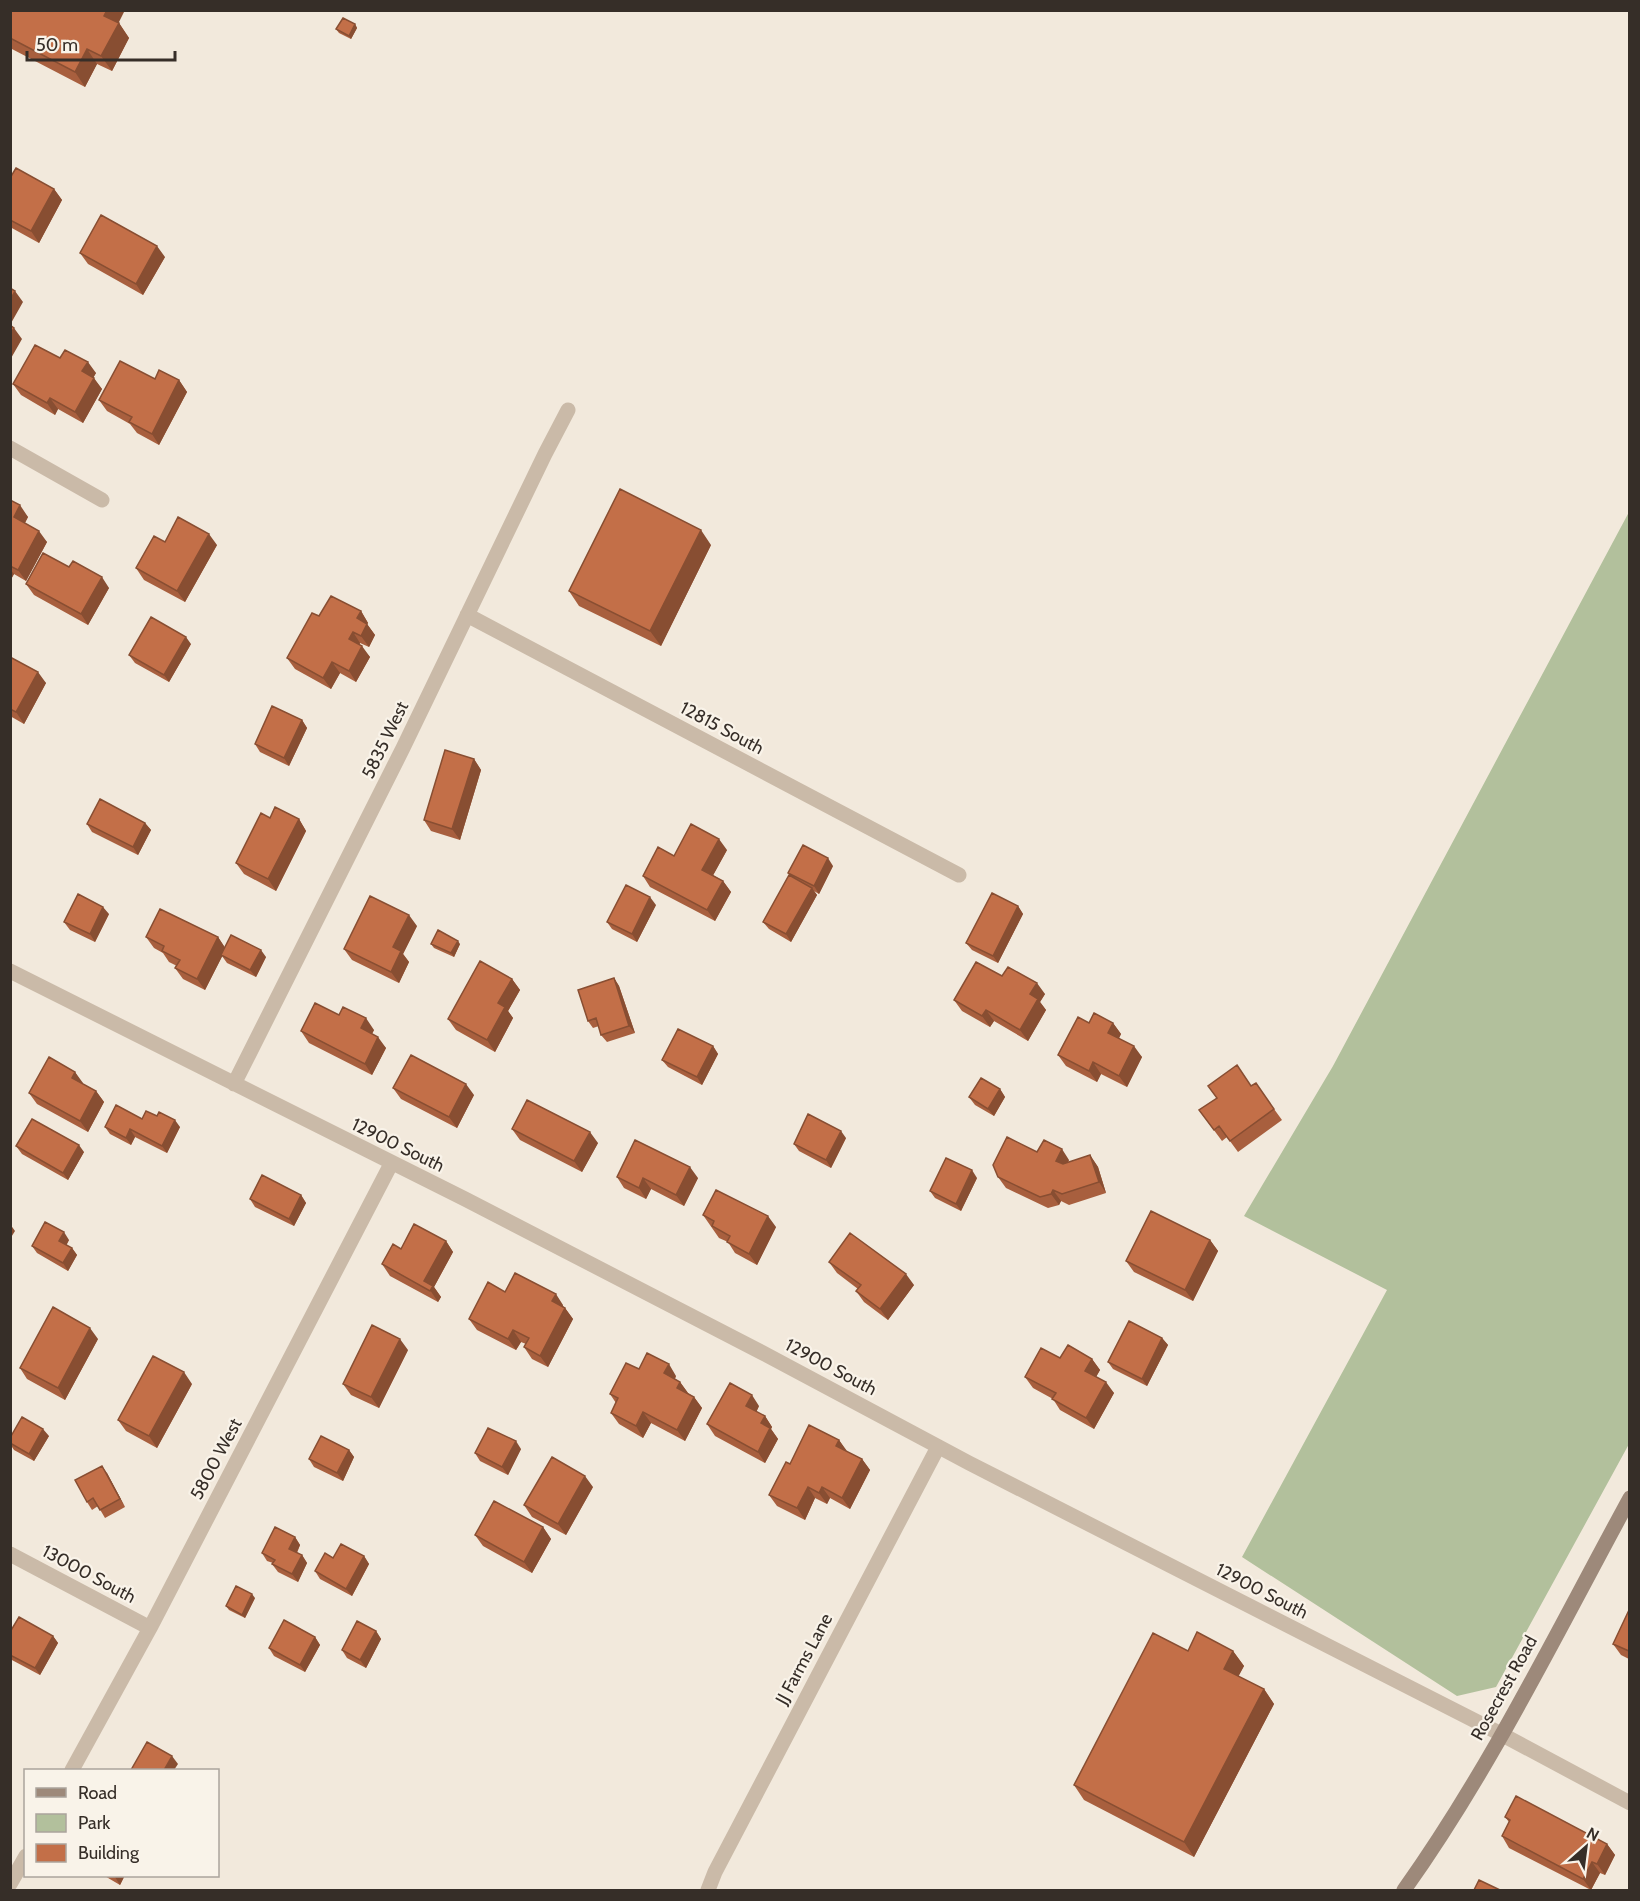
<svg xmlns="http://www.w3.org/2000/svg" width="1640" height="1901" viewBox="0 0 1640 1901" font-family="Cabin,sans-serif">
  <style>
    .green { fill: #b2c09c }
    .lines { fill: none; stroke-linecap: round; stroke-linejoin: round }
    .minor { stroke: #cabaa8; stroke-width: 15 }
    .secondary { stroke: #9d897a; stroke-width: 15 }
    .wall { fill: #a85f3e }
    .shaded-wall { fill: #884e32 }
    .building { fill: #c36f48; stroke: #884e32; stroke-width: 1.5 }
    .labels { text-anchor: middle; stroke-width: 4.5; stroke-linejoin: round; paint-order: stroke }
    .street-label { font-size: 18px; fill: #362e28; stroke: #f9f3e9 }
  </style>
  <rect width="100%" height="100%" fill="#f2e9dc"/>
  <path class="green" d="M1629 512V1444L1496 1687 1457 1696 1242 1557 1387 1290 1244 1216 1333 1066Z"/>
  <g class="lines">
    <path class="minor" d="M10 448 102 500
      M467 615 959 875
      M10 971 465 1199 761 1352 969 1463 1501 1734 1630 1803
      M234 1084 403 748 545 454 568 410
      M10 1554 150 1628
      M72 1770 150 1628 391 1164
      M10 1884 26 1856
      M708 1890 715 1872 938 1447"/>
    <path class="secondary" d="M1404 1890C1491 1768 1558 1630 1630 1498"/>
  </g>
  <path class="wall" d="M10 10 119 23 129 38 112 71 97 64 85 87 10 48Z
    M355 24 357 28 351 39 339 33 336 29Z
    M10 178 54 189 62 200 39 243 10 227Z
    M80 253 165 257 143 295 88 264Z
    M60 358 96 373 93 378 102 389 83 423 58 409 55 415 21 395 13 384Z
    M155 379 179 380 187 392 159 445 137 433 130 424 107 411 99 400Z
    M10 500 28 517 25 523 47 542 26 581 14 574 10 581Z
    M165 542 217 545 185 602 144 580 136 568Z
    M711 545 661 646 579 606 569 591Z
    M69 567 109 588 88 625 34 595 26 584Z
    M361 611 368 623 367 624 375 635 369 647 360 643 359 645 370 657 356 682 340 673 331 689 295 669 287 658 319 616Z
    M191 644 169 682 135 663 129 655Z
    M10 657 46 683 24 724 10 716Z
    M302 720 307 728 289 766 260 752 255 744Z
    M474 759 481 770 460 840 431 831 424 820Z
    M270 818 299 819 306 831 276 891 244 874 236 863Z
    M145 823 151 830 138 855 92 832 87 824Z
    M727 850 713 875 723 881 731 892 715 921 650 887 643 876 674 856Z
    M833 866 819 894 814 891 817 895 791 942 769 929 763 922 790 875 788 873Z
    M656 905 637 942 612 929 607 922Z
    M1018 906 1023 914 998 963 972 950 966 943Z
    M109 914 95 942 70 930 64 922Z
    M417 926 403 954 409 962 399 983 352 960 344 949Z
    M146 937H218L225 948 266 957 256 977 227 963 222 956 205 990 183 979 175 968 177 966 169 962 163 953 154 948Z
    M431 944H460L454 957 434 948Z
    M1002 976 1045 994 1040 1002 1046 1010 1028 1041 994 1021 990 1027 962 1011 954 1000Z
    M614 978 619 986 635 1033 607 1042 601 1035 599 1026 593 1028 588 1021Z
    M512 979 520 990 508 1011 513 1018 495 1052 456 1030 448 1019Z
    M339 1015 374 1030 372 1034 386 1048 372 1075 309 1043 301 1031Z
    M1089 1023H1113L1121 1034 1119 1038 1142 1057 1127 1087 1101 1074 1097 1082 1066 1066 1058 1055Z
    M713 1046 718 1054 702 1085 668 1067 662 1060Z
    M75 1072 82 1084 96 1091 104 1102 88 1132 37 1104 29 1093Z
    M1251 1086 1274 1109 1282 1120 1238 1152 1227 1137 1222 1141 1199 1110Z
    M393 1088 474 1095 457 1128 401 1099Z
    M1000 1089 1005 1097 994 1116 975 1105 969 1097Z
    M142 1119 180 1127 167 1153 135 1137 131 1145 110 1134 105 1127Z
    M512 1129 598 1143 582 1172 520 1140Z
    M846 1138 831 1168 799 1151 794 1144Z
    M16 1146 84 1152 68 1180 22 1154Z
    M1090 1155 1098 1167 1106 1193 1069 1205 1061 1201 1059 1205 1048 1208 1006 1188 998 1177 1069 1160 1068 1163Z
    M617 1177 698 1178 684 1206 651 1189 646 1199 624 1188Z
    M977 1178 961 1211 935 1198 930 1191Z
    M301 1195 306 1203 294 1226 255 1207 250 1199Z
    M703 1215 776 1227 757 1265 735 1253 728 1242 719 1238Z
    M69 1240 66 1245 72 1248 77 1255 68 1271 37 1253 32 1246Z
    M1210 1240 1218 1251 1193 1301 1134 1272 1126 1261Z
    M446 1241 453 1252 434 1287 441 1297 438 1302 390 1276 382 1264 401 1249Z
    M829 1262 914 1285 888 1320 864 1302 856 1291 858 1289 837 1273Z
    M505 1292 563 1305V1306L565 1308 573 1319 548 1367 532 1359 524 1347 526 1344 521 1342 516 1350 477 1330 469 1319Z
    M1162 1338 1168 1345 1147 1386 1113 1369 1108 1362Z
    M98 1339 65 1400 27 1379 20 1368Z
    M408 1350 379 1408 351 1395 343 1384Z
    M1060 1358 1092 1359 1100 1370 1096 1377 1114 1393 1094 1429 1060 1410 1053 1399 1033 1388 1025 1377Z
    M676 1376 675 1379 680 1382 688 1393 694 1397 702 1408 685 1441 651 1423 643 1438 619 1424 611 1413 616 1403 610 1394Z
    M192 1384 157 1448 126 1431 118 1420Z
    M759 1406 756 1412 765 1416 772 1427 771 1429 778 1439 765 1463 715 1436 707 1424Z
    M10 1433 12 1435 49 1436 34 1461 14 1450 12 1447 10 1451Z
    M839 1440 846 1451 862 1459 870 1470 850 1509 830 1498 827 1504 815 1498 805 1520 777 1506 769 1495 790 1464Z
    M521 1449 508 1475 480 1461 475 1453Z
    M349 1450 354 1457 343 1481 314 1467 309 1459Z
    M107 1473 125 1507 105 1518 98 1506 92 1510 87 1502Z
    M593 1487 566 1535 532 1517 524 1505Z
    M543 1527 551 1539 532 1573 483 1546 475 1535Z
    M295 1537 300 1545 297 1553 302 1555 307 1563 298 1582 278 1572 272 1564 273 1563 267 1561 262 1553Z
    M364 1556 369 1564 352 1596 320 1579 315 1571 333 1558Z
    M255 1598 245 1618 229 1610 226 1606Z
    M1629 1610V1659L1621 1655 1613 1644Z
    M376 1631 381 1639 366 1668 347 1658 342 1650Z
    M10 1632 53 1636 58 1643 40 1675 10 1659Z
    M315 1637 320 1645 305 1672 274 1656 269 1648Z
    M1188 1651H1233L1244 1666 1238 1676 1264 1689 1274 1704 1194 1857 1084 1800 1074 1785Z
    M1505 1817 1607 1844 1615 1855 1605 1875 1600 1873 1591 1890 1509 1848 1502 1836 1509 1822Z
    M103 1875H125L120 1885Z"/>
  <path class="shaded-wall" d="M107 10H125L115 30 104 16Z
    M119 23 129 38 112 71 101 56Z
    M355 24 357 28 351 39 349 36Z
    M87 49 97 64 85 87 75 72Z
    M54 189 62 200 39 243 31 231Z
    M157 246 165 257 143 295 136 284Z
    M15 291 23 302 10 325V300Z
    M14 328 22 339 10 360V335Z
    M88 362 96 373 90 383 82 371Z
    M94 378 102 389 83 423 75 412Z
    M179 380 187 392 159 445 152 434Z
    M50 398 58 409 55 415 47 403Z
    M20 505 28 517 22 528 14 517Z
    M701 530 711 545 661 646 650 631Z
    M39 531 47 542 26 581 18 570Z
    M209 534 217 545 185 602 177 591Z
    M10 569 14 574 10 581Z
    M102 577 109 588 88 625 81 614Z
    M361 611 368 623 367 624 375 635 369 647 361 636 357 618Z
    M353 632 360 643 357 650 349 639Z
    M186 637 191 644 169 682 164 675Z
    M362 646 370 657 356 682 349 671Z
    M332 662 340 673 331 689 323 678Z
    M38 672 46 683 24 724 16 712Z
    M302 720 307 728 289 766 284 758Z
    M474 759 481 770 460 840 452 829Z
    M299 819 306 831 276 891 268 879Z
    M145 823 151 830 138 855 133 847Z
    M719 839 727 850 710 881 702 870Z
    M828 858 833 866 819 894 814 886Z
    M723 881 731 892 715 921 707 910Z
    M812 888 817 895 791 942 786 934Z
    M650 897 656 905 637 942 632 934Z
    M1018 906 1023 914 998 963 993 956Z
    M103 907 109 914 95 942 90 934Z
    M409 915 417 926 403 954 409 962 399 983 391 972 393 947Z
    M218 937 226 949 205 990 197 979Z
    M458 941 460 944 454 957 451 953Z
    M261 950 266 957 256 977 250 970Z
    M614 978 619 986 635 1033 629 1026Z
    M512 979 520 990 508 1011 513 1018 495 1052 487 1040 498 1003Z
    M1037 983 1045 994 1040 1002 1046 1010 1028 1041 1020 1030 1030 994Z
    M986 1010 994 1021 990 1027 982 1016Z
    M366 1018 374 1030 369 1039 361 1028Z
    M1113 1023 1121 1034 1116 1044 1108 1033Z
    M378 1037 386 1048 372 1075 365 1064Z
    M713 1046 718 1054 702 1085 697 1077Z
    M1134 1046 1142 1057 1127 1087 1119 1076Z
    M1093 1062 1101 1074 1097 1082 1089 1071Z
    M75 1072 83 1083 79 1089 72 1078Z
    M466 1084 474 1095 457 1128 449 1117Z
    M1000 1089 1005 1097 994 1116 988 1109Z
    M96 1091 104 1102 88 1132 80 1121Z
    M175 1120 180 1127 167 1153 162 1146Z
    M130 1129 135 1137 131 1145 126 1138Z
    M841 1131 846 1138 831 1168 826 1160Z
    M590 1132 598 1143 582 1172 574 1161Z
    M79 1145 84 1152 68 1180 63 1173Z
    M1062 1149 1069 1160 1063 1172 1056 1161Z
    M1090 1155 1098 1167 1106 1193 1099 1182Z
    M690 1167 698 1178 684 1206 676 1195Z
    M972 1170 977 1178 961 1211 956 1204Z
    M643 1178 651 1189 646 1199 639 1188Z
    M1053 1190 1061 1201 1059 1205 1051 1194Z
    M301 1195 306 1203 294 1226 289 1219Z
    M768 1216 776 1227 757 1265 749 1254Z
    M10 1224 15 1231 10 1239Z
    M64 1232 69 1240 65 1248 59 1241Z
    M1210 1240 1218 1251 1193 1301 1185 1290Z
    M446 1241 453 1252 434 1287 441 1297 438 1302 424 1281Z
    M72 1248 77 1255 68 1271 63 1263Z
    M906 1274 914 1285 888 1320 880 1309Z
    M556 1294 563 1305 560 1312 552 1301Z
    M565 1308 573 1319 548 1367 540 1356Z
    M90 1328 98 1339 65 1400 58 1388Z
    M513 1330 521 1342 516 1350 508 1339Z
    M1162 1338 1168 1345 1147 1386 1142 1379Z
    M400 1339 408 1350 379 1408 371 1397Z
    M1092 1359 1100 1370 1093 1382 1085 1371Z
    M669 1364 676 1376 672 1384 664 1373Z
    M184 1372 192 1384 157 1448 149 1436Z
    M680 1382 688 1393 677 1388Z
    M1106 1382 1114 1393 1094 1429 1086 1418Z
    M752 1395 759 1406 754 1417 746 1406Z
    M694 1397 702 1408 685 1441 677 1430Z
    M643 1412 651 1423 643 1438 636 1426Z
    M765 1416 772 1427 771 1429 778 1439 765 1463 758 1452 761 1423Z
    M43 1429 49 1436 34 1461 29 1454Z
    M839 1440 847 1451 836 1446Z
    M516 1441 521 1449 508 1475 502 1467Z
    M349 1450 354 1457 343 1481 337 1473Z
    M862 1459 870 1470 850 1509 842 1498Z
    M102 1466 107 1473 125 1507 120 1499Z
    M585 1476 593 1487 566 1535 558 1524Z
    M808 1487 815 1498 805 1520 797 1508Z
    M822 1487 830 1498 827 1504 819 1493Z
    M543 1527 551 1539 532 1573 524 1562Z
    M295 1537 300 1545 295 1556 289 1549Z
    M302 1555 307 1563 298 1582 292 1574Z
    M364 1556 369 1564 352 1596 346 1589Z
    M252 1594 255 1598 245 1618 242 1615Z
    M376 1631 381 1639 366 1668 360 1660Z
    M53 1636 58 1643 40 1675 35 1668Z
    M315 1637 320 1645 305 1672 300 1665Z
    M1233 1651 1244 1666 1235 1683 1224 1669Z
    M1264 1689 1274 1704 1194 1857 1184 1842Z
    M172 1756 178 1764 174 1770H164Z
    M1607 1844 1615 1855 1605 1875 1597 1864Z
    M1592 1862 1600 1873 1591 1890 1583 1879Z
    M116 1875H125L120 1885 115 1877Z"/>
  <path class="building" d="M10 10H107L104 16 119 23 101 56 87 49 75 72 10 38Z
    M343 18 355 24 349 36 336 29Z
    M16 168 54 189 31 231 10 220V178Z
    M101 215 157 246 136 284 80 253Z
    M10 288 15 291 10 300Z
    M10 325 14 328 10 335Z
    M35 345 60 358 65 350 88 362 82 371 94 378 75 412 50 398 47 403 13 384Z
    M120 361 155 379 159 370 179 380 152 434 129 422 132 417 99 400Z
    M620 489 701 530 650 631 569 591Z
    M10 500 20 505 14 517 39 531 18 570 10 566Z
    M178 517 209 534 177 591 136 568 154 536 165 542Z
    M43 553 69 567 73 561 102 577 81 614 26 584Z
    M331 596 361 611 357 618 367 624 361 636 353 632 349 639 362 646 349 671 332 662 323 678 287 658 312 613 319 616Z
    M151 617 186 637 164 675 129 655Z
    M10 657 38 672 16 712 10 709Z
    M272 706 302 720 284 758 255 744Z
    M445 750 474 759 452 829 424 820Z
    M100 799 145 823 133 847 87 824Z
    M275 807 299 819 268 879 236 863 261 813 270 818Z
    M691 824 719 839 702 870 723 881 707 910 643 876 658 847 674 856Z
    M803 845 828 858 814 886 788 873Z
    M789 875 812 888 786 934 763 922Z
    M626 885 650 897 632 934 607 922Z
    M992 893 1018 906 993 956 966 943Z
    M78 894 103 907 90 934 64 922Z
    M370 896 409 915 393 947 401 951 391 972 344 949Z
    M160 909 218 937 197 979 175 968 180 960 162 951 164 946 146 937Z
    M438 930 458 941 451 953 431 944Z
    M231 935 261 950 250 970 221 955Z
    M480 961 512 979 498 1003 505 1007 487 1040 448 1019Z
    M976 962 1002 976 1008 967 1037 983 1030 994 1038 999 1020 1030 986 1010 982 1016 954 1000Z
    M614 978 629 1026 601 1035 596 1018 588 1021 578 990Z
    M315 1003 339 1015 343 1007 366 1018 361 1028 378 1037 365 1064 301 1031Z
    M1094 1013 1113 1023 1108 1033 1134 1046 1119 1076 1093 1062 1089 1071 1058 1055 1078 1017 1089 1023Z
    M678 1029 713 1046 697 1077 662 1060Z
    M411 1055 466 1084 449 1117 393 1088Z
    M49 1057 75 1072 72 1078 96 1091 80 1121 29 1093Z
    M1237 1065 1251 1086 1256 1083 1274 1109 1230 1141 1219 1126 1214 1130 1199 1110 1217 1098 1208 1086Z
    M981 1078 1000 1089 988 1109 969 1097Z
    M527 1100 590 1132 574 1161 512 1129Z
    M116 1105 142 1119 146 1111 157 1116 159 1112 175 1120 162 1146 130 1129 126 1138 105 1127Z
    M808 1114 841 1131 826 1160 794 1144Z
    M32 1119 79 1145 63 1173 16 1146Z
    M1007 1137 1037 1152 1044 1140 1062 1149 1056 1161 1063 1164 1090 1155 1099 1182 1062 1194 1053 1190 1051 1194 1040 1197 998 1177 993 1165Z
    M635 1140 690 1167 676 1195 643 1178 639 1188 617 1177Z
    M946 1158 972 1170 956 1204 930 1191Z
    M262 1175 301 1195 289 1219 250 1199Z
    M716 1190 768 1216 749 1254 727 1242 730 1236 712 1226 714 1221 703 1215Z
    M1151 1211 1210 1240 1185 1290 1126 1261Z
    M45 1222 64 1232 59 1241 72 1248 63 1263 32 1246Z
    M414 1224 446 1241 424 1281 433 1286 430 1291 382 1264 393 1244 401 1249Z
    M850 1233 906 1274 880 1309 856 1291 861 1285 829 1262Z
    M515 1273 556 1294 552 1301 565 1308 540 1356 524 1347 529 1338 513 1330 508 1339 469 1319 488 1282 505 1292Z
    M53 1307 90 1328 58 1388 20 1368Z
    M1129 1321 1162 1338 1142 1379 1108 1362Z
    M372 1325 400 1339 371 1397 343 1384Z
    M1068 1345 1092 1359 1085 1371 1106 1382 1086 1418 1052 1399 1056 1393 1025 1377 1041 1348 1060 1358Z
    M647 1353 669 1364 664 1373 680 1382 677 1388 694 1397 677 1430 643 1412 636 1426 611 1413 618 1398 610 1394 626 1363 639 1369Z
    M153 1356 184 1372 149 1436 118 1420Z
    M730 1383 752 1395 746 1406 765 1416 761 1423 770 1428 758 1452 707 1424Z
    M22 1417 43 1429 29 1454 10 1443V1438Z
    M809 1425 839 1440 836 1446 862 1459 842 1498 822 1487 819 1493 808 1487 797 1508 769 1495 786 1462 790 1464Z
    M488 1428 516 1441 502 1467 475 1453Z
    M321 1436 349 1450 337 1473 309 1459Z
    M552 1457 585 1476 558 1524 524 1505Z
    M102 1466 120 1499 100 1510 93 1498 87 1502 75 1480Z
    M494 1501 543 1527 524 1562 475 1535Z
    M275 1527 295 1537 289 1549 302 1555 292 1574 272 1564 275 1560 262 1553Z
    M341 1544 364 1556 346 1589 315 1571 325 1553 333 1558Z
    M236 1586 252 1594 242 1615 226 1606Z
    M1629 1610V1651L1613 1644Z
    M19 1617 53 1636 35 1668 10 1655V1632Z
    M284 1620 315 1637 300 1665 269 1648Z
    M357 1621 376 1631 360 1660 342 1650Z
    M1197 1632 1233 1651 1224 1669 1264 1689 1184 1842 1074 1785 1153 1633 1188 1651Z
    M147 1742 172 1756 164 1770H131Z
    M1516 1796 1607 1844 1597 1864 1592 1862 1583 1879 1502 1836 1510 1820 1505 1817Z
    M1479 1880 1500 1890H1474Z"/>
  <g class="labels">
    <g class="street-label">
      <text transform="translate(722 728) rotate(28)" y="6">12815 South</text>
      <text transform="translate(385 740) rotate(-64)" y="6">5835 West</text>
      <text transform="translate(398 1145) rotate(26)" y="6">12900 South</text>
      <text transform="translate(831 1367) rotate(28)" y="6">12900 South</text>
      <text transform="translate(216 1459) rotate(-62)" y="6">5800 West</text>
      <text transform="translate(89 1574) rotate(28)" y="6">13000 South</text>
      <text transform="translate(1262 1591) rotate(27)" y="6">12900 South</text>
      <text transform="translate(804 1659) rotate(-62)" y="6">JJ Farms Lane</text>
      <text transform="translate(1504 1688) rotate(-61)" y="6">Rosecrest Road</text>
    </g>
  </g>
  <rect width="1640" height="1901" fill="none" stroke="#362e28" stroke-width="24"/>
  <rect x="24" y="1769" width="195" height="108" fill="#f9f3e9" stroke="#aba49c" stroke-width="1.5"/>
  <rect x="36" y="1788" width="30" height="9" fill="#9d897a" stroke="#aba49c" stroke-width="1.5"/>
  <text x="78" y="1799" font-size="18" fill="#362e28">Road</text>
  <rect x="36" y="1814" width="30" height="18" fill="#b2c09c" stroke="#aba49c" stroke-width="1.5"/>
  <text x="78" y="1829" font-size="18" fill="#362e28">Park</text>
  <rect x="36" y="1844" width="30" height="18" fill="#c36f48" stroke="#aba49c" stroke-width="1.5"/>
  <text x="78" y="1859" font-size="18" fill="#362e28">Building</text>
  <g transform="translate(1586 1847) rotate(28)" stroke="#f9f3e9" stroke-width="4.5" paint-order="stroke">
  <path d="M0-4.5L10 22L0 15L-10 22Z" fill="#362e28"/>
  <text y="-9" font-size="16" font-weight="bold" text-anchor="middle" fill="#362e28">N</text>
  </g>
  <path d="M27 51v9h148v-9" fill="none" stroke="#362e28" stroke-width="3"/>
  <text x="36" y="51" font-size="18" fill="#362e28" stroke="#f9f3e9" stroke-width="4.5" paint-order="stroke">50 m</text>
</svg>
